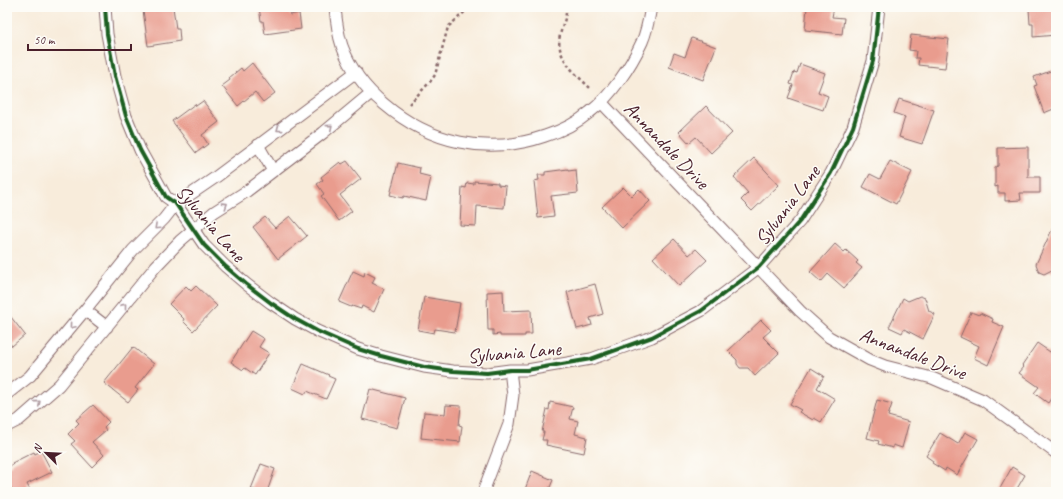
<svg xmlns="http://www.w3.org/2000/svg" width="1063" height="499" viewBox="0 0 1063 499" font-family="Caveat,sans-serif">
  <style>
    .building { fill: #e99c8e }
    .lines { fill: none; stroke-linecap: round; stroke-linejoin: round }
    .street-casing { stroke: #876769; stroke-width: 13 }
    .path { stroke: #876769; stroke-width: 2.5; stroke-dasharray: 3 3; stroke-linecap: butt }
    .street { stroke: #fff; stroke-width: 11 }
    .cycleway-casing { stroke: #fdfcf7; stroke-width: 6 }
    .cycleway { stroke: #1b5e20; stroke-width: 4 }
    .oneway { stroke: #ae9aa0 }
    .labels { text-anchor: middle; stroke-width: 3; stroke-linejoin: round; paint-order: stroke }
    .street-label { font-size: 20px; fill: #4a1f2b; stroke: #fdfcf7 }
  </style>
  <rect width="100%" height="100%" fill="#fdfcf7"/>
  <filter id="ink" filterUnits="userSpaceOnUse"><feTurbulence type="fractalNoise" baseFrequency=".025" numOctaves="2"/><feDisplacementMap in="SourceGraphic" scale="8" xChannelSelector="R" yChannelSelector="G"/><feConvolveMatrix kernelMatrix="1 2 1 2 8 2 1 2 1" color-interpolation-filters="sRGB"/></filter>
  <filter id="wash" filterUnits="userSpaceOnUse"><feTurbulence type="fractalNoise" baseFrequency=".012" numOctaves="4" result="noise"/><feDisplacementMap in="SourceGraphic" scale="16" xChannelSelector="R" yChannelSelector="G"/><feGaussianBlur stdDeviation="0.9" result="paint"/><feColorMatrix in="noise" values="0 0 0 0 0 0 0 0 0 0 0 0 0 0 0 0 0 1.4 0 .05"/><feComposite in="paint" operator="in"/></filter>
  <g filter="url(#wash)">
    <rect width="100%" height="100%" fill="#f8ecdb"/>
    <g id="blocks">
      <path class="building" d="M167 7H173L176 29H179L180 41 148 46 143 10Z
        M259 7H288L290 15 299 13 301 29 265 34 263 21H261Z
        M807 7H834L832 17 844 18 842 34 805 30Z
        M1032 7H1056V35L1033 37V24H1030L1029 9H1032Z
        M911 35 949 39 945 68 918 65 919 58H915L916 51 909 50Z
        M692 38 716 47 703 80 669 67 674 53 685 57Z
        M252 63 275 93 263 102 255 92 238 106 222 86 230 80 229 78 241 68 243 71Z
        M800 64 825 73 818 92 828 96 823 110 788 98 793 85 790 84 794 72 797 73Z
        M1056 69V108L1044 113 1034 86 1037 85 1034 77Z
        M899 99 934 110 922 144 899 137 905 117 894 113Z
        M203 101 219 122 202 135 208 144 196 153 172 121 195 104 196 106Z
        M706 106 732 133 711 153 696 137 689 143 679 132Z
        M1028 147V177H1040V193H1020L1021 200 1005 201V193H998V186L995 187V167L998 166V148Z
        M754 158 779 185 752 211 741 200 748 193 734 177Z
        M347 161 361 179 340 195 352 211 339 221 321 196 324 194 317 184 323 180 321 177 340 162 342 164Z
        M890 161 912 172 896 204 863 187 870 174 880 179Z
        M398 163 420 168 419 174 431 177 426 201 404 196 403 198 390 195Z
        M568 169V171L576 170 578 193 551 196 554 216 538 218 534 181 539 180 538 175H545V172Z
        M474 181 498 183V185L506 186 504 208 477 206 476 226 460 225 462 187 466 188 467 183 474 184Z
        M623 187 632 196 639 189 650 201 622 228 602 207Z
        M290 216 307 236 278 259 253 227 265 217 275 228Z
        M1056 221V274L1050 271 1044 274 1039 272 1036 264Z
        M674 239 689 255 696 249 707 260 679 286 653 258Z
        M835 244 844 252 846 250 858 261 856 263 862 268 844 288 828 274 821 282 810 272Z
        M353 271 364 276 365 272 375 277 372 283 384 289 374 312 362 306 361 309 352 306 351 307 339 302Z
        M595 284 603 314 590 318 592 325 577 329 567 292Z
        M186 286 191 291 196 286 217 306 193 331 183 321 184 319 169 304Z
        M503 291 504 311 531 310 532 334H525V336H500V334L493 335V330H488L487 292Z
        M920 296 925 298 929 311 935 314 923 339 904 329 902 333 889 327 903 298 908 301Z
        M424 297 460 303 455 332 435 329 434 333 418 330Z
        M7 312 25 335 12 346 7 340Z
        M971 312 979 315 980 313 993 319 992 322 1004 327 988 365 974 358 979 346 960 337Z
        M761 320 771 330 763 337 779 353 755 376 748 368H740L737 364V360L728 351Z
        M251 331 264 339 259 347 269 353 255 375 245 368 243 370 231 362Z
        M1037 343 1056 356V391L1048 403 1034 393 1039 387 1019 373 1024 367 1022 365Z
        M133 347 154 364 135 388 138 390 128 402 104 383Z
        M303 364 329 375 328 376 335 379 326 399 307 391 305 394 292 388Z
        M811 368 824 376 817 388 835 399 821 422 814 418 813 420 799 412 801 410 790 404Z
        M370 389 405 398 397 428 362 419Z
        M877 400 892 404 888 416 909 422 902 448 893 445V448L878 444 879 441 867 438Z
        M550 402 573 407 570 419 578 421 575 434 587 437 584 453 546 445 547 440H542L544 432H542L547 409 549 410Z
        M93 405 109 422 104 427 106 430 92 442 104 455 92 467 71 444 75 441 68 434 79 423 76 420Z
        M446 405 461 406 459 425 462 426 460 442 421 438 424 412 445 414Z
        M965 432 978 439 957 475 946 468 945 471 932 463 933 461 926 456 940 433 958 444Z
        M41 451 52 472 27 484 31 492H13L7 479V467L13 464 12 463 34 452 35 454Z
        M261 464 275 469 267 492H260L251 489Z
        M1012 467 1025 475 1015 492H998Z
        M532 471 553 480 548 492H524Z"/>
    </g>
  </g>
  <g filter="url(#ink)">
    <use href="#blocks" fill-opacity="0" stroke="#876769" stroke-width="1"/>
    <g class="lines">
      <g class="street-casing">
        <path id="street" d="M105 7 107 34 115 76 126 116 140 150 166 197 176 204 204 245 225 266 246 284 271 303 295 319 317 331 358 349 381 356 424 367 453 371 487 373 510 370H527L591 359 652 337 701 311 759 267 800 221 831 173 853 127 873 61 879 7
          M335 7C336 19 338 34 342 46 350 68 366 89 384 104 430 143 487 156 545 136 561 131 577 123 590 112 611 96 631 66 642 42 647 31 649 18 651 7
          M601 102 800 311 829 337 870 360 885 366 932 378 983 400 1056 453
          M258 145 273 171
          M85 310 107 327
          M7 394 30 376 85 310 133 250 164 219 175 205 216 177 356 72
          M7 426 19 420 59 385 156 266 180 241 214 212 247 191 323 133 371 93
          M483 492 509 424 513 395 510 370"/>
      </g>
      <path class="path" d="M565 7 566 8C567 17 562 26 560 35 555 58 576 74 591 89
        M409 104 430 82 435 75 448 27 470 7"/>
      <use href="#street" class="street"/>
      <g class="cycleway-casing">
        <path id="cycleway" d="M105 7 107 34 115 76 126 116 140 150 166 197 176 204 204 245 225 266 246 284 271 303 295 319 317 331 358 349 381 356 424 367 453 371 487 373 510 370H527L591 359 652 337 701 311 759 267 800 221 831 173 853 127 873 61 879 7"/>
      </g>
      <use href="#cycleway" class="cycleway"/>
    </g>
    <defs><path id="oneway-chevron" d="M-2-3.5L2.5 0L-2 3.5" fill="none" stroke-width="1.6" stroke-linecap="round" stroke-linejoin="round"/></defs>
    <g class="oneway">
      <use href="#oneway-chevron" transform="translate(330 127) rotate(-40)"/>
      <use href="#oneway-chevron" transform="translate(279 129) rotate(143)"/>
      <use href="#oneway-chevron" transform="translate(225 205) rotate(-33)"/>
      <use href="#oneway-chevron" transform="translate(157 227) rotate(137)"/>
      <use href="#oneway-chevron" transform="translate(124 306) rotate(-51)"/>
      <use href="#oneway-chevron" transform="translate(72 326) rotate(130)"/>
      <use href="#oneway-chevron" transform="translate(38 403) rotate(-41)"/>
    </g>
  </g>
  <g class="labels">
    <g class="street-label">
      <text transform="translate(667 145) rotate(46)" y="7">Annandale Drive</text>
      <text transform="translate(787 205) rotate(-53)" y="7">Sylvania Lane</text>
      <text transform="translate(211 223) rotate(49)" y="7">Sylvania Lane</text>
      <text transform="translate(514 352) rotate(-5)" y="7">Sylvania Lane</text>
      <text transform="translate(913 353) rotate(21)" y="7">Annandale Drive</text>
    </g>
  </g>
  <rect width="1063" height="499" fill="none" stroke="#fdfcf7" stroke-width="24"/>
  <g transform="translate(46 453) rotate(294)" stroke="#fdfcf7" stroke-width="3" paint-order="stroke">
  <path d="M0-3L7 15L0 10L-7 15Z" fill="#4a1f2b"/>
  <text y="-6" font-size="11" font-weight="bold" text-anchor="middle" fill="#4a1f2b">N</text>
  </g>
  <path d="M28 44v6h103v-6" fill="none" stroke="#4a1f2b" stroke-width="2"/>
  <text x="34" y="44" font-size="12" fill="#4a1f2b" stroke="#fdfcf7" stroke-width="3" paint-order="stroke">50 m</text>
</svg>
